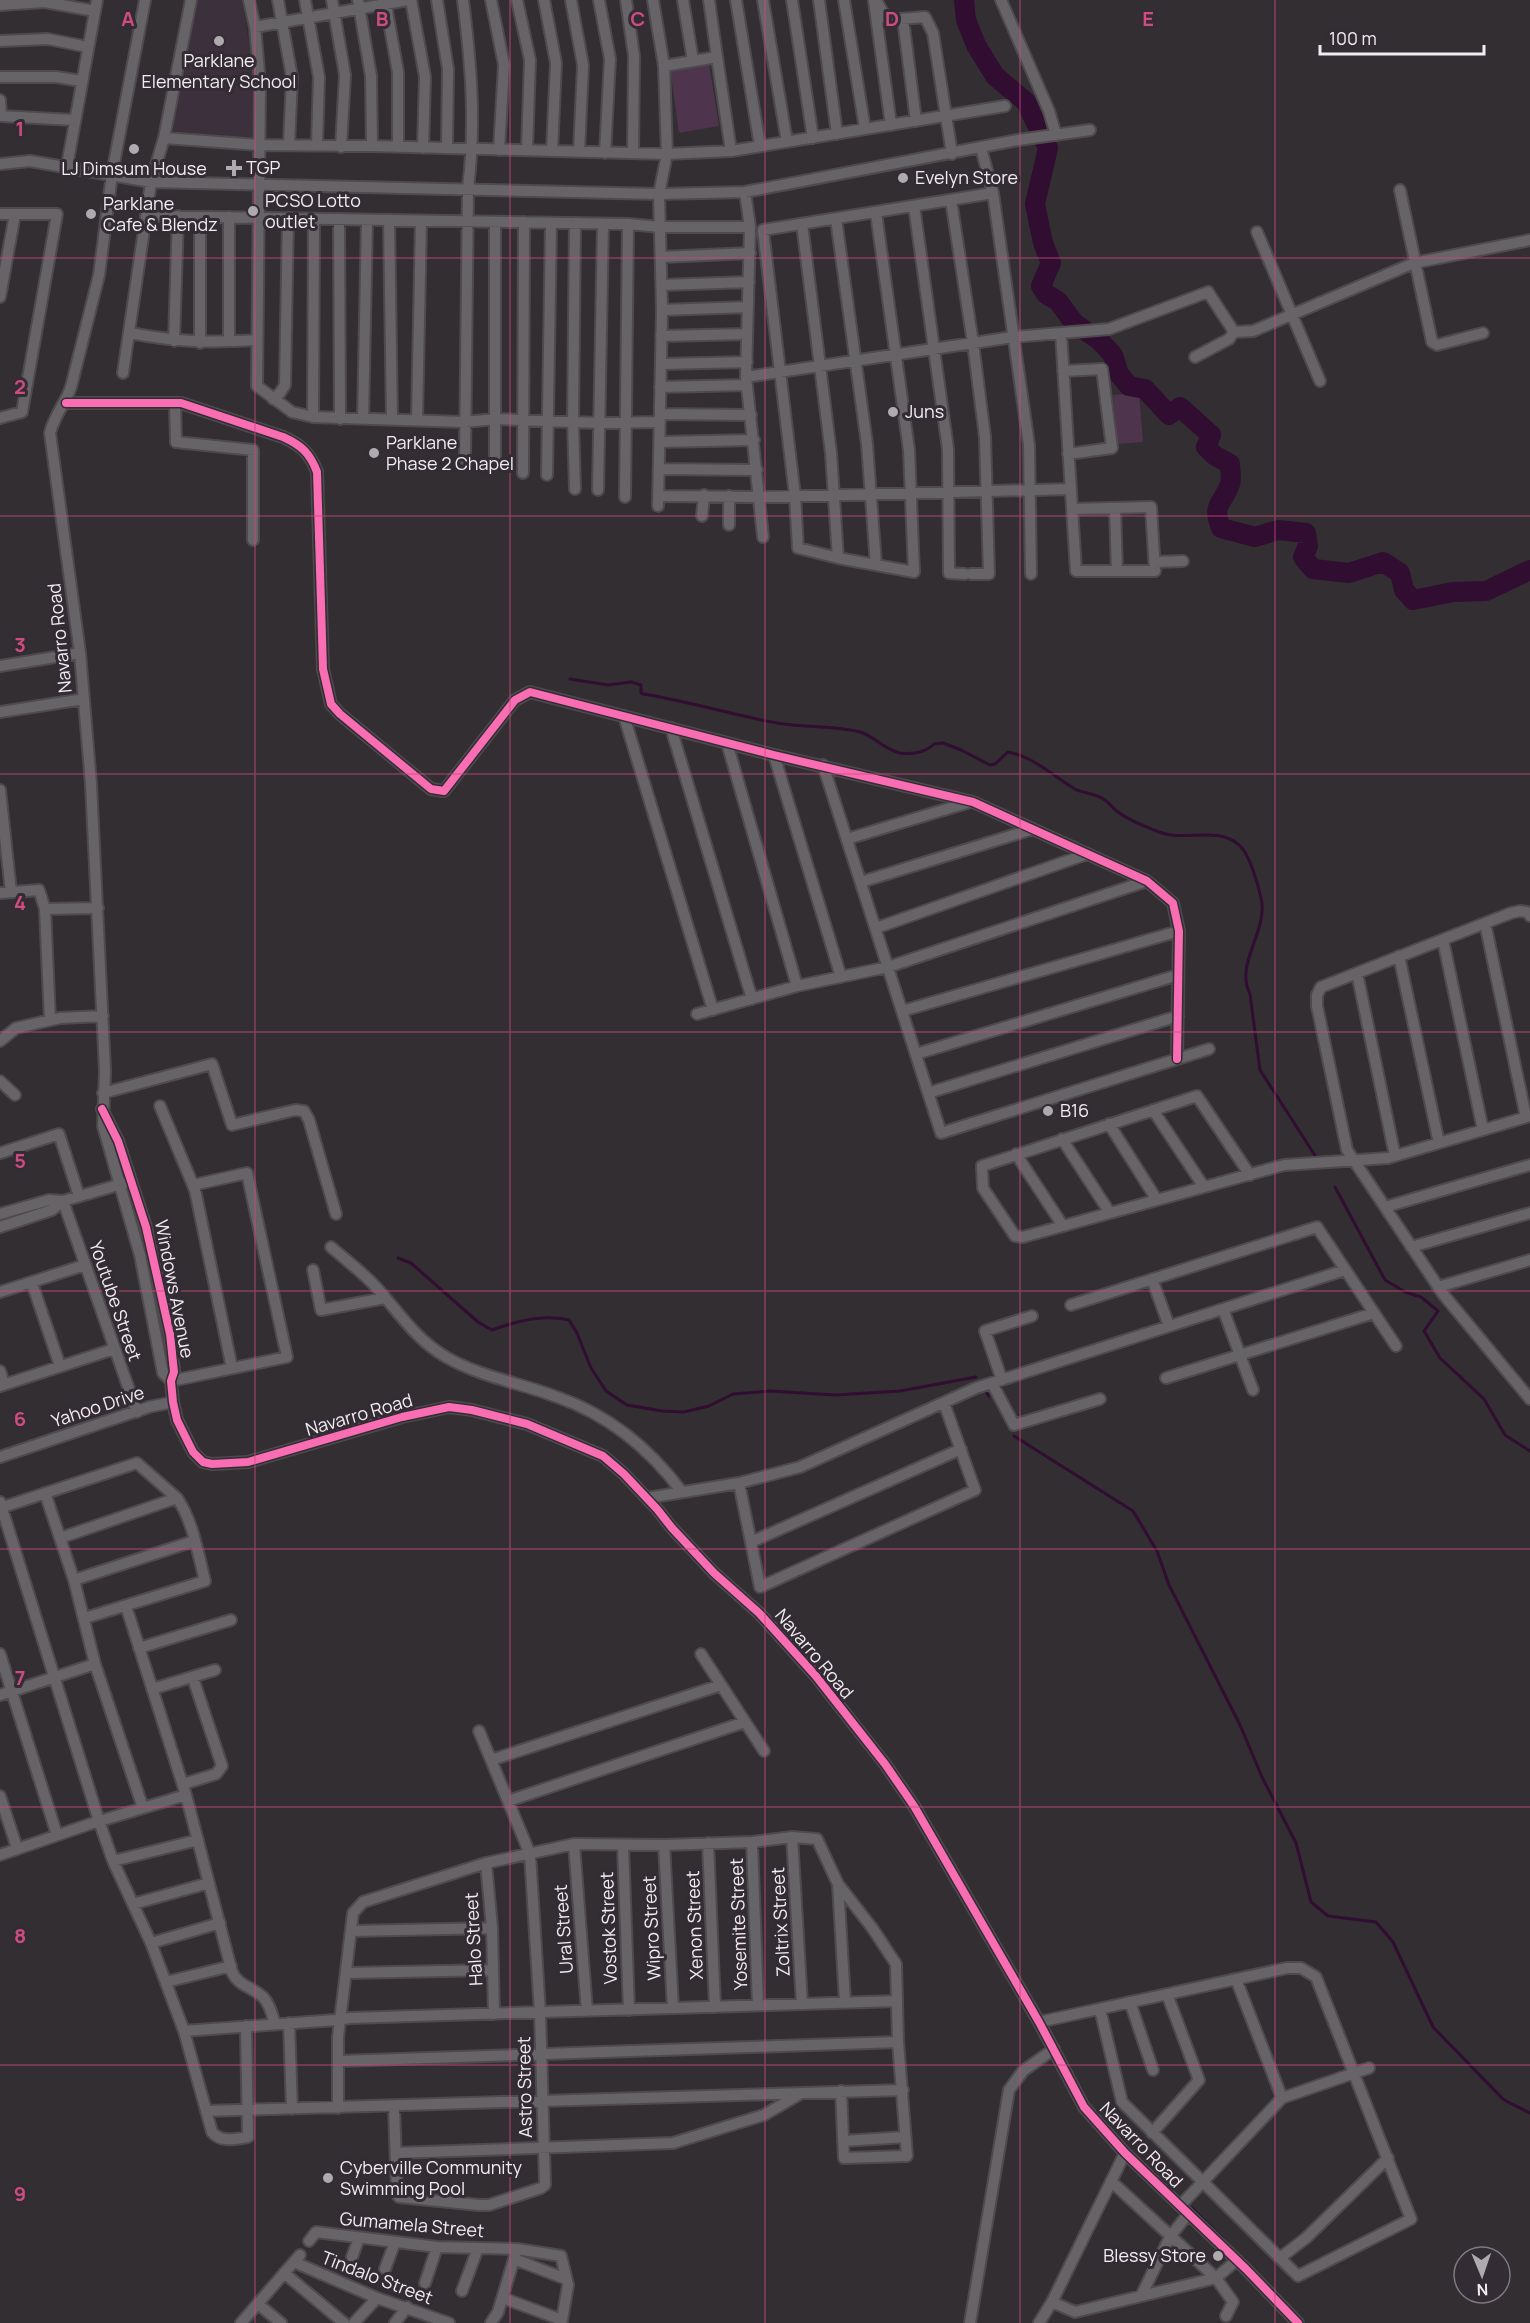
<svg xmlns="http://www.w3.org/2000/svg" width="1530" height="2323" viewBox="0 0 1530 2323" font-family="Manrope,sans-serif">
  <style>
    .built { fill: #3b303b }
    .green { fill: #4e354d }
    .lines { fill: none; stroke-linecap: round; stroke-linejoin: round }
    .stream { stroke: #300d31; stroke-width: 3 }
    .river { stroke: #300d31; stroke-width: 20 }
    .minor-casing { stroke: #4e4a4e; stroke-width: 14 }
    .minor { stroke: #676467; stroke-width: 10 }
    .cycleway-casing { stroke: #342c34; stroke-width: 11 }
    .cycleway { stroke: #f96db3; stroke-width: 8 }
    .grid { fill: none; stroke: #ce4d80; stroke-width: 1.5; stroke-opacity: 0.55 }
    .poi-dot { fill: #afaaae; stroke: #342c34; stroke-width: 2 }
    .labels { text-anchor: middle; stroke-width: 6; stroke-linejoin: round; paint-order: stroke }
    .poi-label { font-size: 18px; fill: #f2ecf1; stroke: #342c34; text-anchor: start }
    .street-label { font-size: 18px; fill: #f2ecf1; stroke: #342c34 }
    .grid-label { font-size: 20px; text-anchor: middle; font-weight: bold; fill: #ce4d80; stroke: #342c34; stroke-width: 6; stroke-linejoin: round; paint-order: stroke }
  </style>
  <rect width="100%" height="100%" fill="#322e32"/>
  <path class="built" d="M197 0H242L255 82 256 142 170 135Z"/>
  <path class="green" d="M709 64 719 126 679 133 670 68Z
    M1139 393 1143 442 1117 444 1113 395Z"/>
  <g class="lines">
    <path class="stream" d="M570 679 608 685 631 682 641 685V693L643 694C688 701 732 715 777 723 804 728 833 725 860 732 874 736 885 750 900 753 912 755 926 752 934 744L943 743 961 750 990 765 995 764 1008 752C1034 757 1053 776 1075 789 1084 794 1096 793 1105 800 1110 803 1113 809 1118 812 1130 821 1146 827 1159 832 1184 842 1216 826 1238 844 1249 852 1258 884 1261 898 1269 930 1234 964 1250 994L1260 1070 1316 1157
      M1335 1187 1385 1280 1405 1292 1421 1297 1438 1311 1424 1331 1440 1358 1484 1399 1505 1435 1530 1451
      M398 1258 411 1263 478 1322 492 1330C518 1321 541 1314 569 1320L577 1333 591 1368 606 1391 627 1405 662 1411 684 1412 709 1406 733 1394 770 1391 835 1395 900 1391 976 1377
      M984 1389 989 1396
      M1014 1436 1133 1511 1157 1551 1169 1585 1240 1725 1262 1777 1296 1843 1311 1902 1328 1916 1376 1922 1393 1942 1433 2027 1504 2100 1530 2113
      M1125 2146 1142 2162
      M1192 2208 1225 2241"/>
    <path class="river" d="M964 0 966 20 976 45 995 76 1026 102 1048 148 1035 204 1043 243 1051 263 1041 286 1046 294 1058 301 1074 323 1099 340 1113 355 1119 374 1129 386 1145 389 1169 415 1180 407 1211 435 1206 447 1214 455 1230 464C1230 470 1232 478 1230 484 1223 504 1211 504 1221 528L1255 537 1278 530 1306 533 1308 546 1303 557 1313 569 1349 573 1383 562 1400 573 1404 590 1413 600 1453 592 1486 591 1530 570"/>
    <g class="minor-casing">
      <path id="minor" d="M145 0 112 174 99 275 71 387C65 404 54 416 50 433L80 653 91 784 105 1071 103 1126 140 1255 163 1373 171 1381
        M249 0 255 27 260 83 257 386 292 412 313 417 464 422 496 419 599 423 660 422
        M278 0 292 77 289 145
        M305 0 319 77 317 145
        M332 0 345 75 341 147
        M358 0 371 76 372 146
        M385 0 398 72V147
        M411 0 425 77 423 148
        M437 0 448 69 447 148
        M463 0C471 63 476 125 468 188L465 459
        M491 0 504 65 499 150
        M517 0 530 60 527 150
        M544 0 556 63 552 151
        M571 0 583 65 579 152
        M599 0 610 59 605 153
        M626 0 634 56 633 153
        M653 0 664 66 667 154 659 194 662 310 658 506
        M683 0 693 61
        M709 0 717 57
        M736 0 760 146
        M763 0 787 142
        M792 0 813 138
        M819 0 837 134
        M844 0 865 129
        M876 0 887 20 925 17 933 33 952 154
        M1001 0 1049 111 1056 135
        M874 1 891 125
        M0 5 45 2 95 11
        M903 19 916 121
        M255 27 408 0
        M0 41 48 39 88 47
        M664 66 717 57 731 151
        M0 77H56L81 81
        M0 100 1 115
        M0 116 74 120
        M164 138 260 145 372 146 667 154 731 151 1005 106
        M981 148 993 193 1029 445 1031 574
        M0 164 30 161 151 182 659 194 745 192 1018 140 1090 130
        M67 166 97 0
        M1400 190 1432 342 1437 345 1483 333
        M745 192 750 227 746 377 763 537
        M951 200 973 343 985 437 989 574H971
        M914 206 948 449 949 573 965 574
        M876 213 909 450 914 572 838 558 798 548 795 496 763 230 993 193
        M0 214H57L22 412 0 418
        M147 216 628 224 661 227H750
        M200 217V343
        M229 217V341
        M339 219 340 419
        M836 219 867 444 876 565
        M389 220 392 420
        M802 224 831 453 838 558
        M1257 232 1320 381
        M662 257 750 253
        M662 285 749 282
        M0 297 15 214
        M662 310 748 307
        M130 333C177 342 209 343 257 340
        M1061 333 1076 571H1155L1151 507 1072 509
        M661 336 747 334
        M174 341 178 216
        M1195 357 1229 339 1234 332
        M661 364 747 362
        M1063 371 1102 369 1112 448 1068 454
        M123 373 151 182 164 138 191 0
        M746 377 1013 337 1109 329 1208 292 1234 332 1253 331 1414 263 1530 240
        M660 387 747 385
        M273 399 280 393 285 385 288 218
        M66 403H181L283 437C301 445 310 453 317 472L323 669 331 704 340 714 431 789 444 791 515 700 530 692 774 755 973 802 1147 881 1173 903 1179 931 1177 1059
        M175 403 176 442 253 450V540
        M660 414 751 415
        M313 417 314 219
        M363 419 367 220
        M417 420 421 221
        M659 442 754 440
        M495 458V222
        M659 469 757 470
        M523 473 524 222
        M547 475 551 223
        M575 489 573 422 575 223
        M598 490 603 224
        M659 496 760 497 1071 489
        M625 497 628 224
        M1115 508 1117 571
        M702 516 704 495
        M729 525V496
        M1155 562 1183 561
        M0 666 80 653
        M0 712 84 699
        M624 716 713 1010
        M671 728 752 999
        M727 743 797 986
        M774 755 841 977
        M823 765 941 1133 1209 1049
        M0 790 11 892
        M847 839 970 802
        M861 882 1033 829
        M0 893 39 890 45 909
        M1530 916 1527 912 1520 911 1511 913 1321 987 1317 995V1006L1347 1150 1443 1294 1530 1399
        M1485 923 1526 1117
        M876 928 1087 854
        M1443 940 1483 1130
        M1399 956 1439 1143
        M1357 973 1395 1156
        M902 1011 1179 931
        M697 1014 797 986 888 967 1147 881
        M50 1020 45 909 98 908
        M0 1041 16 1028 60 1018 103 1016
        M916 1054 1178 975
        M0 1081 15 1095
        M103 1093 212 1064 232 1125 295 1110 304 1111 309 1120 336 1214
        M928 1093 1178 1016
        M160 1106 195 1190 232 1368
        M102 1109 118 1141 146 1227 170 1334 174 1372 171 1381 173 1402 177 1420 193 1452 203 1462 212 1464 248 1462 402 1417 449 1407 472 1410 527 1424 603 1456 624 1474 657 1509 672 1528 714 1573 759 1613 815 1675 885 1764 914 1806 1039 2022 1084 2107 1125 2153 1246 2269 1298 2323
        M1153 1110 1204 1187
        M1109 1124 1157 1200
        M1062 1139 1110 1213
        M0 1153 59 1134 79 1196
        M1016 1154 1063 1226
        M1250 1175 1197 1096 982 1166 983 1188 1015 1236 1023 1237 1284 1165 1388 1158 1530 1116
        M63 1201 137 1412
        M1385 1207 1530 1165
        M0 1214 49 1200 63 1201 125 1183
        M0 1227 52 1210 63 1201
        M331 1247C346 1260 362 1272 375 1286 398 1311 416 1340 446 1357 480 1377 521 1383 557 1397 609 1415 650 1449 682 1492
        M1411 1247 1530 1213
        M313 1270 321 1310 385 1298
        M1152 1279 1169 1326
        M32 1283 60 1366
        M1438 1287 1530 1260
        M0 1292 85 1265
        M1071 1305 1317 1227 1396 1346
        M1223 1309 1253 1390
        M0 1371 4 1384
        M1166 1378 1374 1313
        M1002 1380 985 1331 1032 1316
        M171 1381 287 1357 247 1173 193 1185
        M992 1383 1014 1425 1100 1399
        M0 1386 114 1349
        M0 1457 149 1407 173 1402
        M739 1483 760 1587 975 1490 944 1403
        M45 1493 74 1580 95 1664 143 1808
        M647 1498 739 1483 800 1467 976 1388 1345 1270
        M0 1502 99 1821 113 1861 151 1943 184 2031 212 2132C221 2143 235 2139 248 2137L246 2026
        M0 1508 137 1463 177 1498C193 1521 198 1554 205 1581L85 1618
        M60 1538 177 1498
        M751 1542 961 1449
        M74 1580 194 1541
        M126 1606 186 1795 232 1972C238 1986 253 1987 263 1997 270 2004 272 2015 275 2024
        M139 1648 231 1620
        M0 1654 57 1835
        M701 1654 764 1751
        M152 1689 215 1670
        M0 1695 95 1664
        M491 1760 721 1685
        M183 1784 216 1774 222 1766 193 1678
        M0 1796 17 1848
        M508 1801 745 1722
        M792 1837 802 2004
        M752 1842 758 2005
        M708 1843 715 2007
        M574 1844 587 2011
        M664 1845 673 2008
        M623 1846 629 2010
        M0 1855 90 1824 186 1795
        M113 1861 198 1840
        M486 1863 492 1928 494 2014
        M838 1884 845 2002
        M133 1904 209 1883
        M352 1931 492 1928
        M151 1943 220 1923
        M347 1973 493 1970
        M1236 1979 1282 2098
        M166 1982 231 1966
        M1130 2002 1153 2070
        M1039 2022 1287 1968H1301L1316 1977 1411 2219 1298 2276 1122 2102 1100 2009
        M289 2023 292 2109
        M184 2031 335 2020 350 2018 897 2001
        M339 2061 898 2042
        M394 2106 397 2194 399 2197 479 2205H489L541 2188 545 2185 540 2013 530 1854 479 1731
        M338 2108V2037L353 1913 363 1902 486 1863 574 1844 664 1845 752 1842 792 1837 817 1839 838 1884 873 1929 896 1964 898 2042 907 2156 844 2158 841 2091
        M206 2111 903 2090
        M1152 2133 1199 2080 1167 1994
        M843 2141 905 2137
        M396 2153 673 2143 764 2115 800 2094
        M1112 2182 1216 2278
        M1180 2206 1282 2098 1369 2068
        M309 2241 316 2232 437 2247 517 2249 561 2256 568 2285 562 2320 503 2298
        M352 2257 359 2238
        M1280 2258 1306 2238 1388 2158
        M514 2259 566 2279
        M294 2262 377 2298 449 2323
        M385 2269 395 2242
        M284 2273 344 2323
        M425 2283 437 2247
        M462 2291 478 2248
        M1141 2296 1170 2237 1188 2214
        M1052 2302 1075 2312 1216 2278
        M258 2304 281 2323
        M1226 2316 1233 2302 1216 2278 1237 2260
        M241 2323 300 2255
        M354 2323 377 2298
        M395 2323 407 2307
        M491 2323 498 2312 517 2249
        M970 2323 1009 2090 1023 2071 1054 2049
        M1039 2323 1052 2302 1125 2153"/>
    </g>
    <use href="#minor" class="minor"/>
    <g class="cycleway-casing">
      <path id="cycleway" d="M66 403H181L283 437C301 445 310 453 317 472L323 669 331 704 340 714 431 789 444 791 515 700 530 692 774 755 973 802 1147 881 1173 903 1179 931 1177 1059
        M102 1109 118 1141 146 1227 170 1334 174 1372 171 1381 173 1402 177 1420 193 1452 203 1462 212 1464 248 1462 402 1417 449 1407 472 1410 527 1424 603 1456 624 1474 657 1509 672 1528 714 1573 759 1613 815 1675 885 1764 914 1806 1039 2022 1084 2107 1125 2153 1246 2269 1298 2323"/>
    </g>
    <use href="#cycleway" class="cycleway"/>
  </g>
  <path class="grid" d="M255 0V2323M510 0V2323M765 0V2323M1020 0V2323M1275 0V2323M0 258H1530M0 516H1530M0 774H1530M0 1032H1530M0 1291H1530M0 1549H1530M0 1807H1530M0 2065H1530"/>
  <g class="poi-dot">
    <circle cx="219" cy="41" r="6"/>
    <circle cx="134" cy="149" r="6"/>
    <path d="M231 159h6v6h6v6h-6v6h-6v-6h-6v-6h6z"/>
    <circle cx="903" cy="178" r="6"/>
    <circle cx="253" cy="211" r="6"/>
    <circle cx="91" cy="214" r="6"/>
    <circle cx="893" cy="412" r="6"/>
    <circle cx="374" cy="453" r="6"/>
    <circle cx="1048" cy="1111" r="6"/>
    <circle cx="328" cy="2178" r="6"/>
    <circle cx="1218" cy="2256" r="6"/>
  </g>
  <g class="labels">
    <g class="poi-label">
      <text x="219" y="67" text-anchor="middle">Parklane<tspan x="219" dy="21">Elementary School</tspan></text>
      <text x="246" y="174">TGP</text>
      <text x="134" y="175" text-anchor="middle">LJ Dimsum House</text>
      <text x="915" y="184">Evelyn Store</text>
      <text x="265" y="207">PCSO Lotto<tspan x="265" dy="21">outlet</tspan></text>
      <text x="103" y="210">Parklane<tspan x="103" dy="21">Cafe &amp; Blendz</tspan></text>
      <text x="905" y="418">Juns</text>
      <text x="386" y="449">Parklane<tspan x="386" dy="21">Phase 2 Chapel</tspan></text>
      <text x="1060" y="1117">B16</text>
      <text x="340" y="2174">Cyberville Community<tspan x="340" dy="21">Swimming Pool</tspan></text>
      <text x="1206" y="2262" text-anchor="end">Blessy Store</text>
    </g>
    <g class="street-label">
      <text transform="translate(60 638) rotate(-96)" y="6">Navarro Road</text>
      <text transform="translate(174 1289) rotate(79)" y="6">Windows Avenue</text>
      <text transform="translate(115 1301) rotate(71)" y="6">Youtube Street</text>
      <text transform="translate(98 1407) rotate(-18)" y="6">Yahoo Drive</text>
      <text transform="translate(359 1415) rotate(-16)" y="6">Navarro Road</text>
      <text transform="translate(814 1654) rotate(50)" y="6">Navarro Road</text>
      <text transform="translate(781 1922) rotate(-93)" y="6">Zoltrix Street</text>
      <text transform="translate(739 1924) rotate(-92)" y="6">Yosemite Street</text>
      <text transform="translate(695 1925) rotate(-92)" y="6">Xenon Street</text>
      <text transform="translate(609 1928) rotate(-92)" y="6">Vostok Street</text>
      <text transform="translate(652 1928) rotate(-93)" y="6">Wipro Street</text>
      <text transform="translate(564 1929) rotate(-94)" y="6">Ural Street</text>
      <text transform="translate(474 1939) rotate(-93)" y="6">Halo Street</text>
      <text transform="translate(525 2087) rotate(-91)" y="6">Astro Street</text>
      <text transform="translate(1141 2145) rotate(46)" y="6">Navarro Road</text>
      <text transform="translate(412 2225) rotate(5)" y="6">Gumamela Street</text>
      <text transform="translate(377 2278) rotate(21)" y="6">Tindalo Street</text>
    </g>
  </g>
  <g class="grid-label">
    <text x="128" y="26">A</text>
    <text x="382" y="26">B</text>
    <text x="638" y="26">C</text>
    <text x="892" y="26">D</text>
    <text x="1148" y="26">E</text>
    <text x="20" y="136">1</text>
    <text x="20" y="394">2</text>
    <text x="20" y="652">3</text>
    <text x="20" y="910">4</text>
    <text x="20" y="1168">5</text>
    <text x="20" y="1426">6</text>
    <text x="20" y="1685">7</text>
    <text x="20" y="1943">8</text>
    <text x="20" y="2201">9</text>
  </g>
  <g transform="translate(1482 2275) rotate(178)"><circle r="28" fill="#342c34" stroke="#807980" stroke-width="1.5"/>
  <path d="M0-4.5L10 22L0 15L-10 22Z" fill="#afaaae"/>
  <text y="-9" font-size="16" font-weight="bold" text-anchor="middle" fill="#f2ecf1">N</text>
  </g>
  <path d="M1320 45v9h164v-9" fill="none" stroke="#f2ecf1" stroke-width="3"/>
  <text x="1329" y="45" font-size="18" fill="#f2ecf1" stroke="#342c34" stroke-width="4.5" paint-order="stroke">100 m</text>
</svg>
